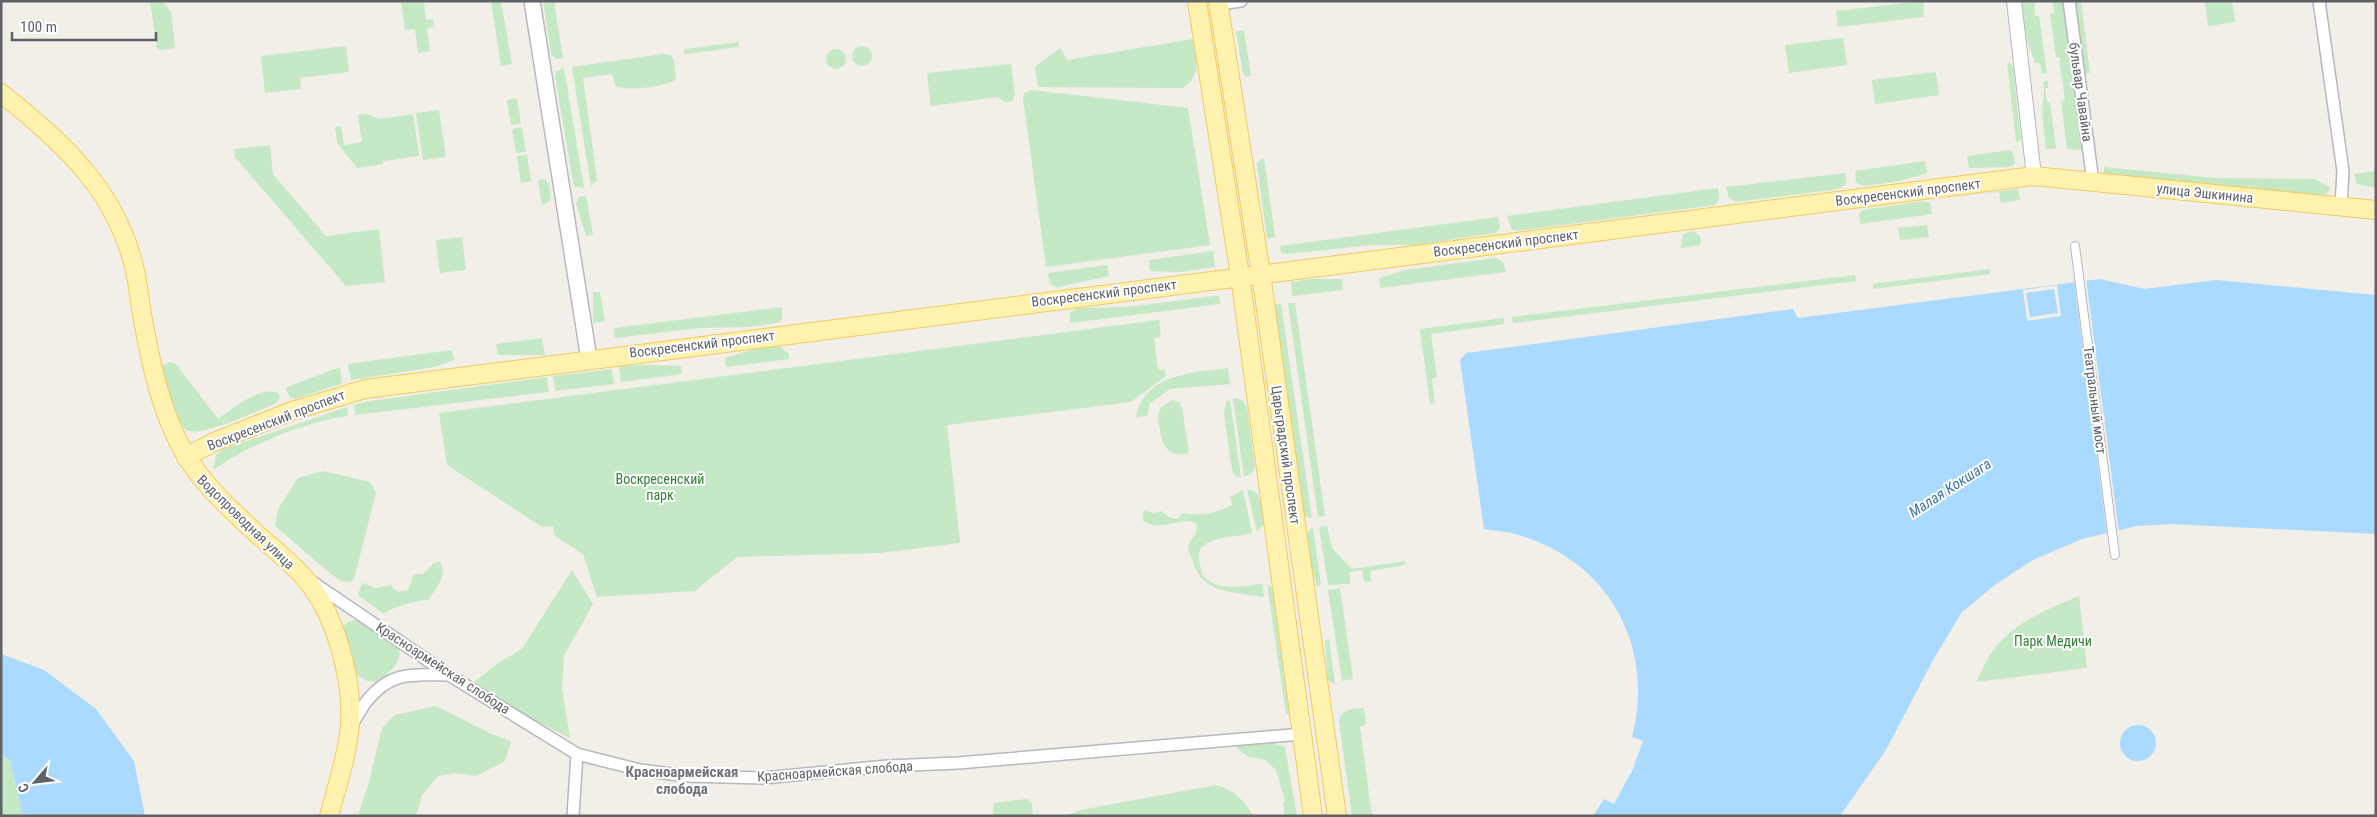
<svg xmlns="http://www.w3.org/2000/svg" width="2377" height="817" viewBox="0 0 2377 817" font-family="'Roboto Condensed',sans-serif">
  <style>
    .green { fill: #c5e8c5 }
    .water { fill: #aadaff }
    .pier { fill: #f1efe8; fill-rule: evenodd }
    .lines { fill: none; stroke-linecap: round; stroke-linejoin: round }
    .pedestrian-casing { stroke: #b5b8bc; stroke-width: 10 }
    .minor-casing { stroke: #b5b8bc; stroke-width: 14 }
    .tertiary-casing { stroke: #b5b8bc; stroke-width: 16 }
    .secondary-casing { stroke: #b6babf; stroke-width: 18 }
    .primary-casing { stroke: #f2c960; stroke-width: 20 }
    .pedestrian { stroke: #fff; stroke-width: 8 }
    .minor { stroke: #fff; stroke-width: 11 }
    .tertiary { stroke: #fff; stroke-width: 14 }
    .secondary { stroke: #fff; stroke-width: 15 }
    .primary { stroke: #fff2af; stroke-width: 18 }
    .labels { text-anchor: middle; stroke-width: 4; stroke-linejoin: round; paint-order: stroke }
    .street-label { font-size: 14px; fill: #5f6368; stroke: #fff }
    .park-label { font-size: 14px; fill: #348238; stroke: #fff }
    .water-label { font-size: 15px; font-style: italic; fill: #4174aa; stroke: #fff }
    .neighbourhood-label { font-size: 15px; font-weight: bold; fill: #70757a; stroke: #fff }
  </style>
  <rect width="100%" height="100%" fill="#f1efe8"/>
  <path class="green" d="M150 1H162L171 12 175 48 160 50 157 48Z
    M401 1H424L426 20 433 19 434 27 427 28 430 51 418 53 415 29 405 30Z
    M491 1H501L512 64 501 66Z
    M543 1H554L563 59H557L551 54Z
    M1923 1 1924 17 1838 27 1836 11Z
    M2021 1H2034L2035 16H2039L2047 73 2042 74 2040 63H2035L2027 40Z
    M2053 1H2064L2082 150 2067 149 2061 101 2065 100 2059 57H2056L2050 14 2054 13Z
    M2072 1H2081L2090 73H2084Z
    M2205 1H2232L2235 22 2208 26Z
    M1244 30 1251 76 1247 77 1243 74 1236 31Z
    M1843 38 1847 65 1789 73 1785 45Z
    M1193 39C1196 59 1202 75 1183 88L1038 87 1035 67 1060 48 1067 60Z
    M739 42V47L686 54 683 52 685 49Z
    M346 46 349 72 300 78 301 89 265 93 261 56Z
    M852 56a10 10 0 1 1 20 0a10 10 0 1 1-20 0Z
    M826 59a10 10 0 1 1 20 0a10 10 0 1 1-20 0Z
    M663 54 670 55 674 60 676 79C670 86 622 93 615 85L612 74 583 78 597 180 591 186 572 67Z
    M2007 63H2010L2013 67 2021 141 2016 142Z
    M1011 64 1015 95 1012 101 1004 102 998 97 931 106 927 73Z
    M564 68 584 188 575 187 573 182 555 76 556 71Z
    M1936 72 1939 95 1875 104 1872 80Z
    M2048 81V88H2045L2047 102H2050L2056 149H2046L2042 112 2044 92 2043 82Z
    M1032 90 1188 108 1210 245 1046 267 1023 98 1024 93Z
    M517 98 521 124 511 125 507 100Z
    M439 110 446 157 423 160 416 113Z
    M366 114 379 119 413 114 419 156 383 161V164L357 168 337 143 335 127 341 126 344 145 362 142 358 115Z
    M522 127 526 152 516 153 512 129Z
    M270 145 273 174 326 236 379 229 385 282 346 286 235 157 234 149Z
    M2010 150 2013 153 2015 164 2008 167 1969 168 1967 156Z
    M527 155 531 181 521 183 517 156Z
    M1264 158 1275 237 1267 238 1257 164 1260 160Z
    M1925 161 1927 173 1900 181 1863 186 1856 182 1855 171Z
    M2104 167 2216 178 2315 179 2331 188 2326 194 2319 195 2250 189V186H2247V189L2219 186V183L2217 186 2178 182V179H2176L2175 182 2113 176 2112 173 2111 176 2104 175Z
    M2376 171V188L2357 184 2354 174Z
    M1845 173 1846 184 1839 189 1736 202 1729 198 1726 187Z
    M544 179 549 184 551 198 547 203 542 205 538 180Z
    M1718 188 1719 199 1715 205 1517 231 1512 230 1507 216Z
    M2018 189 2020 200 2001 203 1999 192 1944 198Z
    M586 196 593 235 586 236 576 203 579 197Z
    M1924 201 1930 203 1932 214 1860 224 1859 214 1863 210Z
    M1498 217 1500 228 1496 233 1415 245H1373L1286 254 1281 253 1280 246Z
    M1927 225 1929 237 1900 240 1898 228Z
    M1693 231 1700 236 1701 245 1681 248 1683 234Z
    M462 237 466 270 440 273 436 240Z
    M1213 251 1215 267 1180 272 1150 271 1149 260Z
    M1496 258 1503 262 1506 272 1380 288 1379 278 1406 270Z
    M1107 265 1109 276 1058 287C1049 286 1049 280 1048 273Z
    M1990 269V274L1873 289V284Z
    M1855 275 1856 281 1513 323 1512 317Z
    M1312 279H1342L1343 290 1292 296 1291 282Z
    M593 292H600L605 321 593 323Z
    M1214 296H1219L1220 304 1070 323V313L1076 308 1127 307Z
    M1288 303H1295L1325 516 1318 517Z
    M1281 304 1312 518 1306 517 1302 513 1273 305Z
    M782 307V320L777 323 748 327 700 328 615 338 614 328Z
    M1504 318V324L1431 334 1437 377 1432 379 1435 403 1430 404 1420 329Z
    M1159 320 1161 337 1154 338 1158 370 1165 369 1166 376 1131 402 947 425 960 543 880 553 737 557 695 591 597 597 583 554 555 536 553 526 542 527 447 465 439 413Z
    M542 338 545 355H498L496 344Z
    M780 346 789 354V359L726 367 725 358 755 349Z
    M452 350 454 360 434 367 351 380 348 364Z
    M170 362 176 364 218 419C232 409 261 385 278 393L280 398 275 404C258 410 201 438 187 430 174 422 164 383 161 370L164 365Z
    M650 365 681 366 682 374 621 382 619 366Z
    M340 367 342 382 340 384 295 399 290 397 285 388Z
    M1228 368 1230 384 1170 389 1150 403 1147 416 1136 417C1145 373 1193 373 1228 368Z
    M612 369 614 384 555 391 553 376Z
    M547 377 549 392 355 415 354 405 371 401Z
    M1237 398 1243 401 1247 407 1255 467 1252 473 1244 477 1233 399Z
    M1173 400 1179 402 1182 407 1189 453C1170 458 1163 448 1160 430 1159 424 1157 416 1160 410 1162 405 1168 403 1173 400Z
    M1230 400 1241 478 1235 476 1232 470 1224 413 1226 402Z
    M347 407 348 416C304 422 249 445 213 470L216 455 224 449Z
    M323 471 370 482 376 493 354 579 349 582 341 581 331 574 275 526 278 509 298 478Z
    M1247 489C1264 491 1262 511 1264 524L1257 532Z
    M1243 490 1252 533C1239 537 1207 536 1200 550 1197 556 1201 567 1202 574 1216 593 1242 586 1262 584L1264 597C1237 592 1201 594 1193 562 1192 557 1188 553 1188 548 1189 537 1198 537 1197 524 1181 514 1163 534 1143 521V512L1146 510 1153 513 1161 511 1169 517 1176 519 1181 516V513C1201 516 1215 514 1232 505L1230 497Z
    M1327 526 1332 548 1352 569 1405 561V565L1370 571 1371 581 1364 582 1362 570 1349 572 1350 584 1328 585 1319 527Z
    M1313 528 1321 585 1317 586C1313 570 1299 543 1310 529Z
    M440 562C448 575 436 589 428 600 417 600 392 607 384 614L358 595 362 583 376 588 391 585 397 592 408 590 414 574H423L434 563Z
    M572 570 593 604 564 656 562 689 570 738 516 711 474 682 500 662 522 649Z
    M1267 584 1272 587 1289 714H1286Z
    M1340 588 1353 679 1342 681 1328 590Z
    M2079 596 2087 668 1976 682C1982 671 1987 658 1995 648 2015 622 2050 608 2079 596Z
    M355 620 361 622C372 628 386 634 395 642 409 657 387 676 375 682L367 681 353 672 340 629 348 622Z
    M1329 639 1335 685 1328 680 1325 640Z
    M435 706C461 717 484 733 511 741L505 761 476 776 455 773 438 776 422 795 416 816H358L369 782 382 728 395 715Z
    M1364 708 1366 724 1360 727 1372 816H1352L1339 721C1341 708 1354 709 1364 708Z
    M1270 742 1285 747 1297 816H1285L1283 804 1285 801 1276 770 1264 759 1249 757 1237 748V745Z
    M1 754 10 760 23 816H1Z
    M1216 785C1232 789 1245 800 1253 816H1065L1081 810Z
    M1026 799 1032 803 1033 816H993L994 803Z"/>
  <path class="water" d="M2100 279 2144 289 2216 280 2376 295V534L2172 524 2137 526 2082 539 2033 560 1996 584 1962 612 1932 662 1886 750 1840 816H1595V813L1604 799 1614 804 1633 769 1643 741 1632 737C1655 650 1612 566 1525 537 1512 532 1497 531 1484 529L1460 360 1466 353 1793 309 1798 318Z
    M1 654 44 670 96 709 134 761 145 816H23L10 760 1 754Z
    M2120 743a18 18 0 1 1 36 0a18 18 0 1 1-36 0Z"/>
  <path class="pier" d="M2086 278 2119 533 2107 536 2074 280Z
    M2057 285 2061 316 2027 321 2023 290ZM2054 289 2058 313 2030 317 2026 293Z"/>
  <g class="lines">
    <g class="pedestrian-casing">
      <path id="pedestrian" d="M2075 246 2115 555"/>
    </g>
    <g class="minor-casing">
      <path id="minor" d="M2069 1 2093 182
        M2319 1 2343 171 2341 206
        M1218 4 1241 1
        M311 581 449 675 577 754 640 770 687 776 763 778 887 766 958 763 1302 734
        M351 725C357 718 360 710 366 702 391 670 413 675 449 675
        M573 816 577 754"/>
    </g>
    <g class="tertiary-casing">
      <path id="tertiary" d="M2014 1 2034 176"/>
    </g>
    <g class="secondary-casing">
      <path id="secondary" d="M532 1 589 359"/>
    </g>
    <g class="primary-casing">
      <path id="primary" d="M1197 1 1240 276 1313 816
        M1218 1 1261 274 1337 816
        M1 93C59 140 111 184 132 259 137 275 139 293 141 309 149 353 157 398 177 439 196 479 226 505 258 535 273 548 289 561 302 575 335 611 353 677 350 725 347 756 337 786 329 816
        M186 457 214 442 292 411 365 389 2034 176 2376 210"/>
    </g>
    <use href="#pedestrian" class="pedestrian"/>
    <use href="#minor" class="minor"/>
    <use href="#tertiary" class="tertiary"/>
    <use href="#secondary" class="secondary"/>
    <use href="#primary" class="primary"/>
  </g>
  <g class="labels">
    <g class="street-label">
      <text transform="translate(2081 92) rotate(82)" y="5">бульвар Чавайна</text>
      <text transform="translate(1908 192) rotate(-7)" y="5">Воскресенский проспект</text>
      <text transform="translate(2205 193) rotate(6)" y="5">улица Эшкинина</text>
      <text transform="translate(1506 243) rotate(-7)" y="5">Воскресенский проспект</text>
      <text transform="translate(1104 293) rotate(-7)" y="5">Воскресенский проспект</text>
      <text transform="translate(702 344) rotate(-7)" y="5">Воскресенский проспект</text>
      <text transform="translate(2095 400) rotate(83)" y="5">Театральный мост</text>
      <text transform="translate(276 420) rotate(-21)" y="5">Воскресенский проспект</text>
      <text transform="translate(1286 455) rotate(82)" y="5">Царьградский проспект</text>
      <text transform="translate(246 522) rotate(44)" y="5">Водопроводная улица</text>
      <text transform="translate(443 668) rotate(33)" y="5">Красноармейская слобода</text>
      <text transform="translate(835 771) rotate(-4)" y="5">Красноармейская слобода</text>
    </g>
    <g class="park-label">
      <text x="660" y="484">Воскресенский<tspan x="660" dy="16">парк</tspan></text>
      <text x="2053" y="646">Парк Медичи</text>
    </g>
    <g class="water-label">
      <text transform="translate(1950 488) rotate(-33)" y="5">Малая Кокшага</text>
    </g>
    <g class="neighbourhood-label">
      <text x="682" y="777">Красноармейская<tspan x="682" dy="17">слобода</tspan></text>
    </g>
  </g>
  <rect width="2377" height="817" fill="none" stroke="#5f6368" stroke-width="5"/>
  <g transform="translate(35 782) rotate(242)" stroke="#ffffff" stroke-width="4" paint-order="stroke">
  <path d="M0-4L9 19L0 12L-9 19Z" fill="#5f6368"/>
  <text y="-8" font-size="14" font-weight="bold" text-anchor="middle" fill="#5f6368">С</text>
  </g>
  <path d="M12 32v8h144v-8" fill="none" stroke="#5f6368" stroke-width="2.5"/>
  <text x="20" y="32" font-size="15" fill="#5f6368" stroke="#ffffff" stroke-width="4" paint-order="stroke">100 m</text>
</svg>
